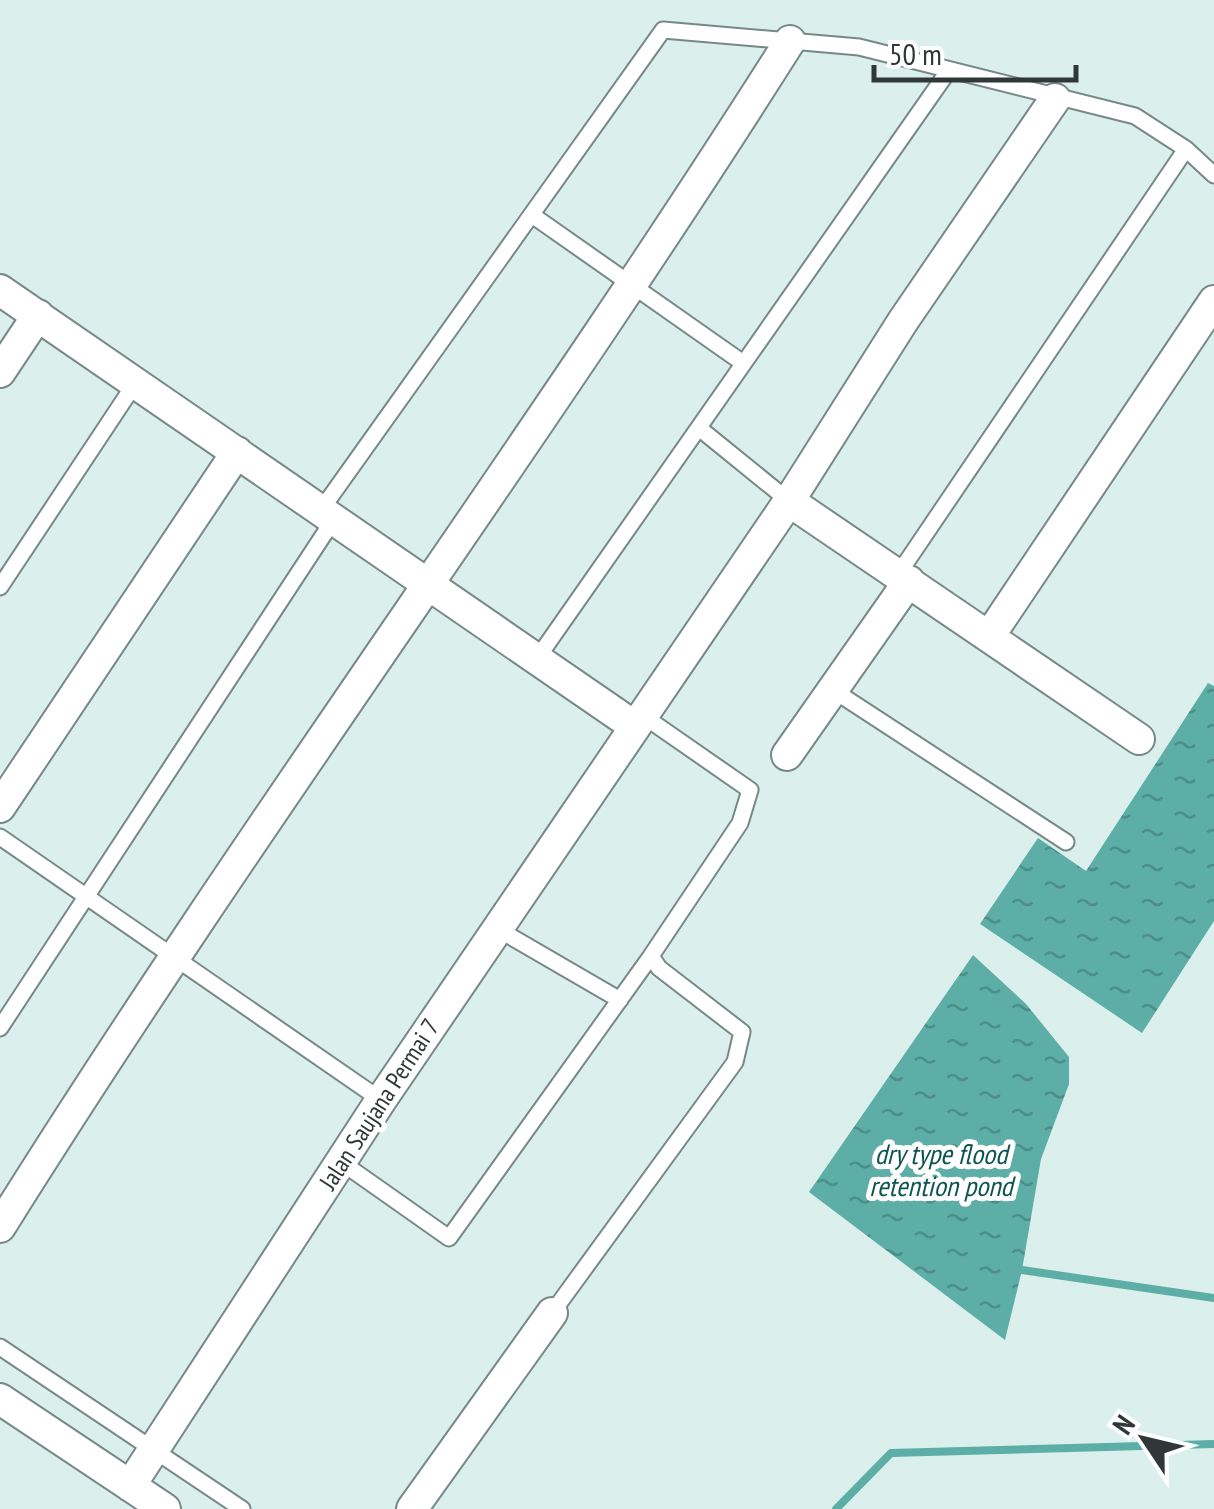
<svg xmlns="http://www.w3.org/2000/svg" width="1214" height="1509" viewBox="0 0 1214 1509" font-family="'PT Sans Narrow',sans-serif">
  <style>
    .water { fill: url(#water-ripples) }
    .lines { fill: none; stroke-linecap: round; stroke-linejoin: round }
    .stream { stroke: #5caea7; stroke-width: 8 }
    .lane-casing { stroke: #768987; stroke-width: 19 }
    .street-casing { stroke: #768987; stroke-width: 34 }
    .lane { stroke: #fff; stroke-width: 15 }
    .street { stroke: #fff; stroke-width: 30 }
    .labels { text-anchor: middle; stroke-width: 10; stroke-linejoin: round; paint-order: stroke }
    .street-label { font-size: 25px; fill: #303837; stroke: #fff }
    .water-label { font-size: 28px; font-style: italic; fill: #0d5551; stroke: #fff }
  </style>
  <defs>
    <pattern id="water-ripples" width="26" height="14" patternUnits="userSpaceOnUse" patternTransform="scale(2.5)"><rect width="26" height="14" fill="#5caea7"/><path d="M2 4q2-2 4 0t4 0M15 11q2-2 4 0t4 0" fill="none" stroke="#4c8f89"/></pattern>
  </defs>
  <rect width="100%" height="100%" fill="#dbefed"/>
  <path class="water" d="M1208 683 1214 686V921L1142 1033 980 924 1038 838 1086 871Z
    M973 955 1026 1004 1069 1057V1084L1041 1159 1022 1270 1005 1340 809 1192Z"/>
  <g class="lines">
    <path class="stream" d="M1022 1270 1214 1298
      M836 1509 891 1453 1214 1444"/>
    <g class="lane-casing">
      <path id="lane" d="M532 215 743 363
        M699 428 789 501
        M321 510 663 30 859 47 1135 116 1186 149 1214 175
        M899 573 1186 149
        M0 587 136 382
        M536 660 949 70
        M833 690 1066 842
        M0 837 381 1100
        M496 928 620 1000
        M0 1028 334 519
        M341 1162 449 1238 651 956
        M552 1313 735 1062 742 1032 659 968 651 956 740 823 750 790 642 715
        M0 1347 242 1509"/>
    </g>
    <g class="street-casing">
      <path id="street" d="M0 290 634 726
        M0 372 38 315
        M789 501 1139 739
        M990 635 1214 301
        M787 755 909 581
        M0 807 237 452
        M0 1227C252 824 536 443 790 41
        M0 1399 165 1509
        M130 1486 381 1100 789 501 903 321 1055 99
        M412 1509 552 1313"/>
    </g>
    <use href="#lane" class="lane"/>
    <use href="#street" class="street"/>
  </g>
  <g class="labels">
    <g class="street-label">
      <text transform="translate(379 1104) rotate(-57)" y="9">Jalan Saujana Permai 7</text>
    </g>
    <g class="water-label">
      <text x="941" y="1164">dry type flood<tspan x="941" dy="32">retention pond</tspan></text>
    </g>
  </g>
  <g transform="translate(1144 1439) rotate(305)" stroke="#ffffff" stroke-width="8" paint-order="stroke">
  <path d="M0-8L18 38L0 25L-18 38Z" fill="#303837"/>
  <text y="-15" font-size="28" font-weight="bold" text-anchor="middle" fill="#303837">N</text>
  </g>
  <path d="M874 65v15h202v-15" fill="none" stroke="#303837" stroke-width="5"/>
  <text x="889" y="65" font-size="30" fill="#303837" stroke="#ffffff" stroke-width="8" paint-order="stroke">50 m</text>
</svg>
